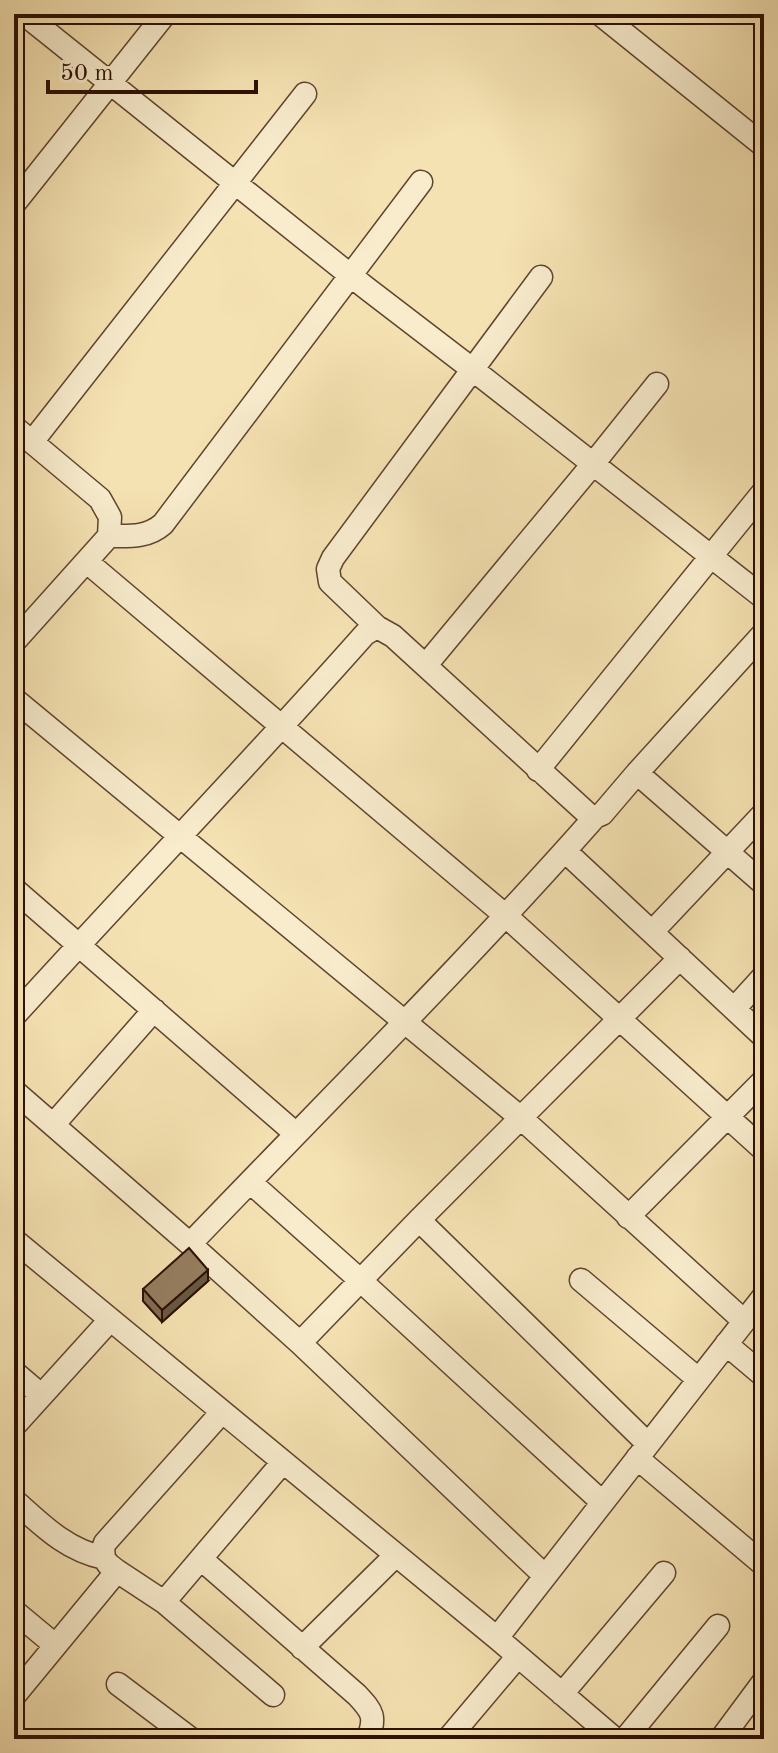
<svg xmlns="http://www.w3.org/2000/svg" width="778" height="1753" viewBox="0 0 778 1753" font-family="'Old Standard TT',serif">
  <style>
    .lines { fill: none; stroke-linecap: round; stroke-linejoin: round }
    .minor-casing { stroke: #5f442f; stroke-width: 25 }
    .minor { stroke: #f8eccd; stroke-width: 22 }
    .wall { fill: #806c51; stroke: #2d0f03; stroke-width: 2 }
    .shaded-wall { fill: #685842; stroke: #2d0f03; stroke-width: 2 }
    .building { fill: #957d5e; stroke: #2d0f03; stroke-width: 2 }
  </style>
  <rect width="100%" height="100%" fill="#f5e2b2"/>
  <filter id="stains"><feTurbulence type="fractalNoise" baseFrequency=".0025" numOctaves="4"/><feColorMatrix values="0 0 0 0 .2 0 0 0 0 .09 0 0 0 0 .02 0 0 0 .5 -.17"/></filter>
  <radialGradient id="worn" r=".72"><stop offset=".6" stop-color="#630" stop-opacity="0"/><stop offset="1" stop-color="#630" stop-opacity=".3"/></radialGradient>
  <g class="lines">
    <g class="minor-casing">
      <path id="minor" d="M24 14 365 287 472 369 764 598
        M600 14 764 146
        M14 204 165 14
        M541 277 333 558 328 569 330 582 377 627 393 636 588 814 595 817 602 814 637 773 764 633
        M14 427 100 499 110 517 109 536 14 642
        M32 442 305 94
        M109 536C129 536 147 538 163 524L421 182
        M87 562 506 916 764 1150
        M426 665 593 464 657 384
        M14 699 521 1118 744 1321
        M538 770 764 491
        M637 773 764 884
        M565 851 764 1037
        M14 889 295 1133
        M652 932 764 813
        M734 1009 764 976
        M14 1016C130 888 250 764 365 634L377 627
        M14 1091 190 1244 300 1343 545 1576
        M53 1125 154 1010
        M250 1182 360 1280 602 1502
        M628 1217 764 1080
        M419 1220 648 1444
        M14 1240 497 1638 615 1739
        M190 1244C326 1102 465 964 595 817
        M581 1280 698 1379
        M300 1343 419 1220 680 958
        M726 1344 764 1376
        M14 1372 41 1395
        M222 1412 105 1543 103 1549 104 1558 108 1564 117 1571 164 1602 273 1695
        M14 1426 110 1320
        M637 1458 764 1565
        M14 1500C42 1525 66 1550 104 1558
        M201 1559 357 1695C373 1712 376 1717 368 1739
        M164 1602 283 1462
        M14 1611 55 1645
        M497 1638 764 1296
        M302 1648 396 1555
        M118 1684 191 1739
        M562 1694 664 1573
        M14 1696 117 1571
        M448 1739 518 1656
        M625 1739 718 1626
        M721 1739 764 1681"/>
    </g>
    <use href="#minor" class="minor"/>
  </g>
  <path class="wall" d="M208 1281 162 1322 143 1301V1289Z"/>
  <path class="shaded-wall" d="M208 1270V1281L162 1322V1310Z"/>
  <path class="building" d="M189 1248 208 1270 162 1310 143 1289Z"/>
  <rect width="778" height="1753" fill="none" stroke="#f5e2b2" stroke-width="48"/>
  <rect x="16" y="16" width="746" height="1721" fill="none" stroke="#2d0f03" stroke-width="4"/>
  <rect x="24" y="24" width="730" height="1705" fill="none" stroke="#2d0f03" stroke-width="2"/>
  <path d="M48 80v12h208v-12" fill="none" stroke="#2d0f03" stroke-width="4"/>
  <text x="60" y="80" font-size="24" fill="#2d0f03" stroke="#f8eccd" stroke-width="6" paint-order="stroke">50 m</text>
  <rect width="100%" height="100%" filter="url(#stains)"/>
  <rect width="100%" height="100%" fill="url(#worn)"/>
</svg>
